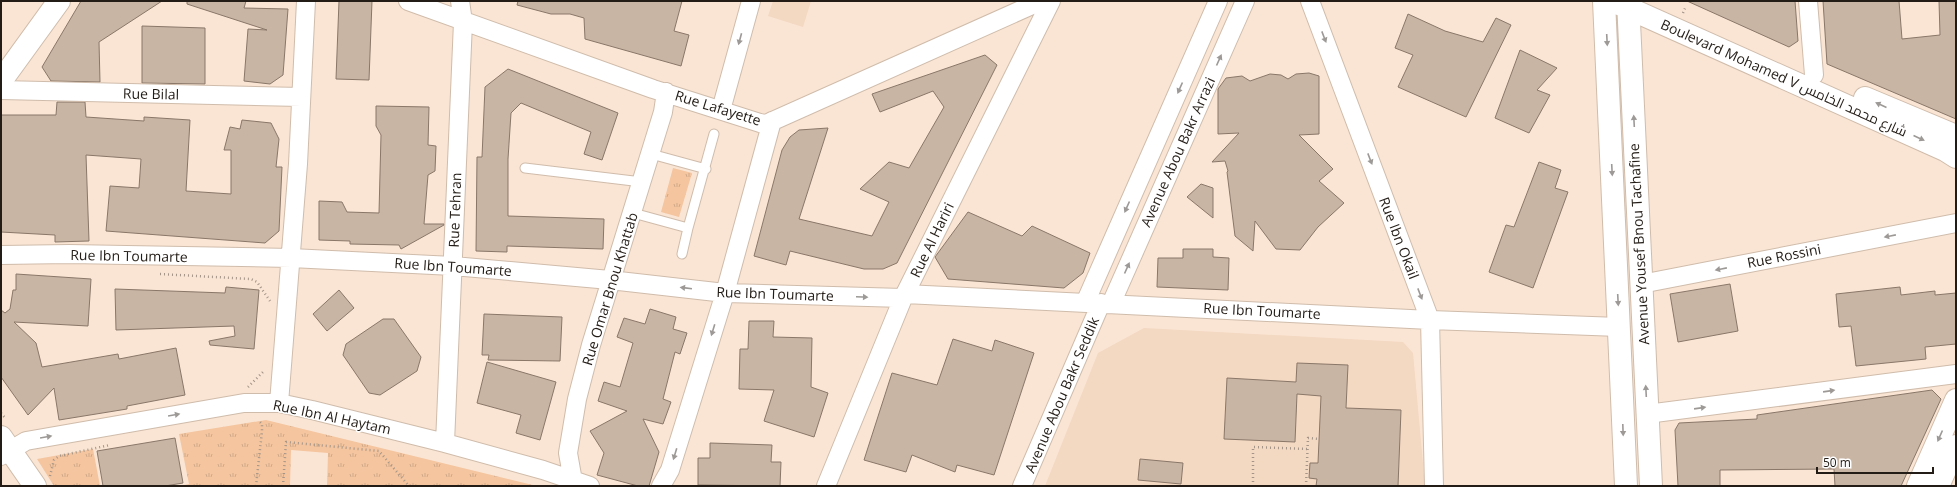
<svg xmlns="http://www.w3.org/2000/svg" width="1957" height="487" viewBox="0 0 1957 487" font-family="'Open Sans',Cairo,sans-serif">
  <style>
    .built { fill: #f3d8c2 }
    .park { fill: url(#park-tufts) }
    .building { fill: #c9b5a4; stroke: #8a7768 }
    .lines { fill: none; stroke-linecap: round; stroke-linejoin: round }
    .lane-casing { stroke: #d0bcab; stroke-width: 11 }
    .street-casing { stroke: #d0bcab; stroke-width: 20 }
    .secondary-casing { stroke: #d0bcab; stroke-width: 24 }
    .path { stroke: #a49588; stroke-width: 2.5; stroke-dasharray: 1 3; stroke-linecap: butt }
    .lane { stroke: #fff; stroke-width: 9 }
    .street { stroke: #fff; stroke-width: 18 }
    .secondary { stroke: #fff; stroke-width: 22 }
    .oneway { fill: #9c9996 }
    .labels { text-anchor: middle; stroke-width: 3; stroke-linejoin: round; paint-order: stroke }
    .street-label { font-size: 14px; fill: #231c16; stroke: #fff }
  </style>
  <defs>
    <pattern id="park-tufts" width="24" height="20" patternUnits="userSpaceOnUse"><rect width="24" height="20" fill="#f4c59f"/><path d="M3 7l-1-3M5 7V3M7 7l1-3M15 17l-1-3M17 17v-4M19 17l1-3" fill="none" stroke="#d1a988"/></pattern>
  </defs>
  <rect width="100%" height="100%" fill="#fae5d4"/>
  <path class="built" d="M773 1H811L803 27 768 16Z
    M1144 328 1403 342 1413 353 1425 486H1045L1098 353Z"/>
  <path class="park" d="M673 168 692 173 679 217 661 212Z
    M266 420 537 486H327L328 453 291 450 290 486H181L189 484 179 434Z
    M93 449 100 486H54L37 459Z"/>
  <path class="building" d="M81 1H162L99 42 100 82 51 81 42 67Z
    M187 1H246L244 8 288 9 283 75 270 84 244 81 248 29 267 30 187 4Z
    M339 1H372L369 80 336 79Z
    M518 1H682L674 31 689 35 681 66 585 39 584 18 570 14H551L517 5Z
    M1687 1H1795L1798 41 1789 47Z
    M1823 1H1899L1902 39 1940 35 1939 1H1956V119L1827 64Z
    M1408 14 1445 31 1483 42 1496 18 1511 25 1466 117 1398 87 1413 55 1395 48Z
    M142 26 205 28V84L142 83Z
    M1520 50 1557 68 1537 90 1550 95 1529 133 1495 118Z
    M985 55 997 65 897 263 883 269H864L790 251 786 265 754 256 782 150 790 137 799 130 828 128 799 219 872 236 889 202 860 189 889 162 909 168 944 107 933 91 880 112 872 94Z
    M508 69 618 113 602 160 584 154 591 132 521 103 511 113 508 159V216L604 219 603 249 507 246V252L476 251 477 157H482L485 87Z
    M1309 73 1319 76V134L1299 135 1333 169 1319 181 1344 203 1318 227 1300 250 1276 249 1255 221 1253 251 1235 236 1227 172 1228 171 1225 161 1212 162 1239 133 1218 134V89L1226 78 1242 76 1250 81 1270 74 1281 75 1288 79 1296 74Z
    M57 102H85L86 117 144 121V117L190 120 186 191 231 194V150H224L230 127 240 129 242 120 271 123 279 139 276 167H282L279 231 265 243 106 231 110 186 139 188 141 159 86 155 89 241 55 242V235L1 232V115H56Z
    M376 106 429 107 428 145 436 146 435 171 428 175 424 224H444V225L401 249 399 245 350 244V241L319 240V201L342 202 347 212 379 213 381 135 376 126Z
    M1539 162 1561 170 1555 188 1568 192 1533 288 1489 272 1506 225 1514 227Z
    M1201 184 1213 188V218L1187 197Z
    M968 212 1022 236 1032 226 1090 253 1083 273 1064 288 948 279 935 257Z
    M1183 249H1213V257L1229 258 1228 290 1157 287 1158 258H1183Z
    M16 274 91 279 88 326 14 322 36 343 42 367 118 354 119 359 176 348 185 395 127 406V409L59 420 54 388 28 415 1 377V310L5 313 10 309 13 290H16Z
    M1730 284 1738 331 1678 342 1670 294Z
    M226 287 259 290 254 349 210 345 209 341 235 336 234 326 116 330 115 289 225 293Z
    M1900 287 1901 295 1935 291V295L1956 293V344L1925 347 1926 359 1856 366 1851 326 1839 327 1836 294Z
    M339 290 354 308 327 331 313 314Z
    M650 309 676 317 673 329 687 333 680 354 675 352 663 399 671 402 663 424 643 419 659 452 649 486H638L597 475 604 453 590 431 627 411 598 401 604 382 620 387 633 343 617 337 624 318 645 324Z
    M484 314 562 317 560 361 488 360 489 355H482Z
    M383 319H394L421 357 417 371 380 395 369 393 343 355 346 344Z
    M749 321H774L773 337 812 338 811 387 828 393 814 437 764 421 774 390 739 389 740 349H748Z
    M953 339 992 351 995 340 1034 353 994 475 957 465 955 472 912 455 906 472 864 460 892 373 937 385Z
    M487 362 556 382 540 440 516 433 521 415 477 403Z
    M1297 363 1348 365 1346 408 1401 410 1398 486H1316L1317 479 1309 478 1310 463H1318L1321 396 1297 394 1295 442 1224 439 1227 378 1296 382Z
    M1932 390 1941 399 1901 486H1835L1834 469 1720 470V486H1678L1675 430 1679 423 1757 419V415Z
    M175 438 183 483 165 486H103L97 451Z
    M710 443 772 445 771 462H781L780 486 698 485V458H710Z
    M1140 459 1183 463 1181 484 1138 480Z"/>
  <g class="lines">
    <g class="lane-casing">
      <path id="lane" d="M651 154 706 169
        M525 168 642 182
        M633 213 688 228 714 134
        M682 254 688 228"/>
    </g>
    <g class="street-casing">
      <path id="street" d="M408 1 653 89 760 123 766 124 1041 1
        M1310 1 1430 320 1434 486
        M1808 1 1814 75
        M1 90 301 97
        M721 110 751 1
        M1 255 69 254 291 258 453 266 610 280 725 293 903 298
        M1641 284 1956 223
        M905 294 1430 320 1619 327
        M1085 303 1218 1
        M1111 304 1245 1
        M279 403 298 164 306 1
        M1647 414 1956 374
        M445 443 463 22 460 1
        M1 456 26 441 244 403H279L312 410 445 443 543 470 590 486
        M576 486 573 481 568 453 577 399 591 345 663 112 666 92
        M661 486 670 470 725 293 772 121
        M826 486 903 298 1051 1
        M1022 486 1101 303"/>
    </g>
    <g class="secondary-casing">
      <path id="secondary" d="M1604 1 1626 486
        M1628 1 1651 486
        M1617 3 1945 150 1956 157
        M1 81 59 1
        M1865 98 1956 136
        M1 437 35 486
        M1918 486 1956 400
        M1938 486 1956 446"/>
    </g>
    <path class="path" d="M1683 13 1686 6
      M160 274 251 279 257 282 270 301
      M248 387 264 371
      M1 413 6 419
      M50 476 54 460 59 456 110 445
      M256 486 262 431V424L258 420
      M283 486 286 442 379 451 409 486
      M1253 486V447L1307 449
      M1306 486 1308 438 1319 439"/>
    <use href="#lane" class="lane"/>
    <use href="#street" class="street"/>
    <use href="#secondary" class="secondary"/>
  </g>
  <defs><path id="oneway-solid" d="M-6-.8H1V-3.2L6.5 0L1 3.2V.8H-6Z"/></defs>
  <g class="oneway">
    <use href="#oneway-solid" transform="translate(1324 37) rotate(69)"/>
    <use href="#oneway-solid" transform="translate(740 39) rotate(105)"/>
    <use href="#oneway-solid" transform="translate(1607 40) rotate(87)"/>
    <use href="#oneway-solid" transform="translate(1219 60) rotate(-66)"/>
    <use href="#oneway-solid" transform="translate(1180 88) rotate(114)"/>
    <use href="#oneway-solid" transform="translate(1881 105) rotate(-156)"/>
    <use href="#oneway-solid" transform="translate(1634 121) rotate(-93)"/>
    <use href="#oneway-solid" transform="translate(1919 138) rotate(24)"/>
    <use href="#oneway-solid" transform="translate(1370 159) rotate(69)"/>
    <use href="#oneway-solid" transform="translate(1612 170) rotate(87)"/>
    <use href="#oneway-solid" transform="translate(1127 207) rotate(114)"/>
    <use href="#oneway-solid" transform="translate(1890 236) rotate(169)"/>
    <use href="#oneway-solid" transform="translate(1127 268) rotate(-66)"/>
    <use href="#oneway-solid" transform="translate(1721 269) rotate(169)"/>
    <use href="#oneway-solid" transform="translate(686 288) rotate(-173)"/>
    <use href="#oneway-solid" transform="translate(1420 294) rotate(69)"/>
    <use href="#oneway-solid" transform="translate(862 297) rotate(2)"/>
    <use href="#oneway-solid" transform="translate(1618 300) rotate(87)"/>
    <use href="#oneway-solid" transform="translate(713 330) rotate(107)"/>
    <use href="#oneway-solid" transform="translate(1646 391) rotate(-93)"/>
    <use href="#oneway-solid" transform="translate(1829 391) rotate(-8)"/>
    <use href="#oneway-solid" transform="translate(1700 408) rotate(-8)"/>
    <use href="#oneway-solid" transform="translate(174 415) rotate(-10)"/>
    <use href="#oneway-solid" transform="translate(1623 430) rotate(88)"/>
    <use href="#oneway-solid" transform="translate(1940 436) rotate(114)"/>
    <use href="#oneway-solid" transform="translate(46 437) rotate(-10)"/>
    <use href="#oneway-solid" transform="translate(675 454) rotate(107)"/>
  </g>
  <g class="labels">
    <g class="street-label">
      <text transform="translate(1784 78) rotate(24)" y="5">Boulevard Mohamed V شارع محمد الخامس</text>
      <text transform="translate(151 94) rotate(1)" y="5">Rue Bilal</text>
      <text transform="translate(718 108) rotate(17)" y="5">Rue Lafayette</text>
      <text transform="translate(1178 152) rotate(-66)" y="5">Avenue Abou Bakr Arrazi</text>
      <text transform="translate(455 210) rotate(-88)" y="5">Rue Tehran</text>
      <text transform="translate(1399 238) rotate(69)" y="5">Rue Ibn Okail</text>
      <text transform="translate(932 240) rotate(-64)" y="5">Rue Al Hariri</text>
      <text transform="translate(1639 244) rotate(-93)" y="5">Avenue Yousef Bnou Tachafine</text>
      <text transform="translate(129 256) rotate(1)" y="5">Rue Ibn Toumarte</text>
      <text transform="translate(1784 256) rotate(-11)" y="5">Rue Rossini</text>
      <text transform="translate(453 267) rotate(4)" y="5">Rue Ibn Toumarte</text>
      <text transform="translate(610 289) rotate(-73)" y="5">Rue Omar Bnou Khattab</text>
      <text transform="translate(775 294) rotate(2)" y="5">Rue Ibn Toumarte</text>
      <text transform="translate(1262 311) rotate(3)" y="5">Rue Ibn Toumarte</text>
      <text transform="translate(1062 395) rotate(-67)" y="5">Avenue Abou Bakr Seddik</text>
      <text transform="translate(332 417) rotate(12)" y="5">Rue Ibn Al Haytam</text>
    </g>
  </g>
  <rect width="1957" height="487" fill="none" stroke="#231c16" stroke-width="4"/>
  <path d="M1817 467v6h116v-6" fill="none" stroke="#231c16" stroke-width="2"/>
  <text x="1823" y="467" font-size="12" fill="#231c16" stroke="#ffffff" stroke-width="3" paint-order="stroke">50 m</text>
</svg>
